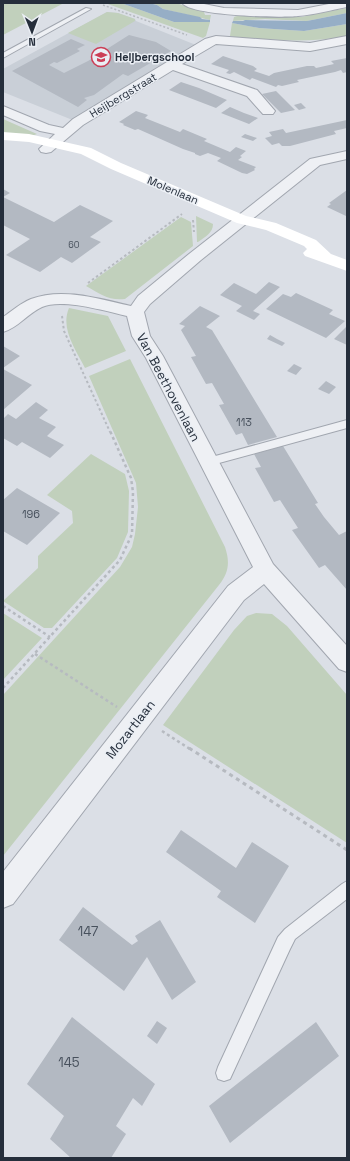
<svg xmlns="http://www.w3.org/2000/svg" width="350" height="1161" viewBox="0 0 350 1161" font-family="'Space Grotesk',sans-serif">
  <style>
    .built { fill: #c9cfd7 }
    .green { fill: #c1d0bc }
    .water { fill: #96aec6 }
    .building { fill: #b3b9c2 }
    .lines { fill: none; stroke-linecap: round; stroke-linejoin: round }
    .lane-casing { stroke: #a1a6af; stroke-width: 2 }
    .street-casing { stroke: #a1a6af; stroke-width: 2 }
    .path-far3 { stroke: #b6bac0; stroke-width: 1.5; stroke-dasharray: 2 2; stroke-linecap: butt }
    .path-far2 { stroke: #b6bac0; stroke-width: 2; stroke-dasharray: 2.5 2.5; stroke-linecap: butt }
    .path-far1 { stroke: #b6bac0; stroke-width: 2.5; stroke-dasharray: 3 3; stroke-linecap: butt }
    .path { stroke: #b6bac0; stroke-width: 3; stroke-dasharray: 4 4; stroke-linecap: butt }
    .lane { fill: #eef0f4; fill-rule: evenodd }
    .street { fill: #eef0f4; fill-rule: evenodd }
    .secondary { fill: #fff; fill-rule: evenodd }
    .labels { text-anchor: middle; stroke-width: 3; stroke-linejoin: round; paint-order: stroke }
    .far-number-label { font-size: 9px; fill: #48515d }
    .far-poi-label { font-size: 11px; font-weight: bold; fill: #252e3b; stroke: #eaeef4; text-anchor: start }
    .far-street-label { font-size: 11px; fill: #252e3b; stroke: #eaeef4 }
    .number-label { font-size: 11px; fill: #48515d }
    .street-label { font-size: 13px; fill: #252e3b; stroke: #eaeef4 }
    .near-number-label { font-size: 13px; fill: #48515d }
  </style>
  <rect width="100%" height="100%" fill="#dbdfe6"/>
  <path class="built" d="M107 12 118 13 135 19 136 21 196 45 75 121 3 92V69Z"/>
  <path class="green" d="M3 3H64L3 35Z
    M105 3H121L174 22H210L206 36 203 38Z
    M149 3H176L204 12 205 15H211L210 20 163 9 157 5Z
    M347 8V13L307 21 265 19 233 21 234 17 240 15 301 17Z
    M107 12 118 13 135 19V21L96 44 68 33Z
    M232 23 259 28 304 31 347 24V36C311 43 276 40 239 38L230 36Z
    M3 119 37 134 32 136 3 133Z
    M196 216 213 224C213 233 205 237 198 242H197Z
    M181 217 191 222 193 246 125 299C109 301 100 294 86 286Z
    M69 308 108 316 126 351 85 368C76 350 60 329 69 308Z
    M130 359 225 547C230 562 229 572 219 585L3 856V695L120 567 132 547 135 534 138 507 136 483 89 376Z
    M91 454 125 474 129 491 128 532 117 558 52 628H44L3 601 38 568V556L73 523 72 511 47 495Z
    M3 613 42 638 3 680Z
    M256 613 272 614 287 626 347 695V843L163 725 234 630 247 616Z"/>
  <path class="water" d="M121 3H149L157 5 163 9 200 17 202 19 210 20V22H174Z
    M347 13V24L304 31 259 28 232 23 233 21H243L245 20 307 21Z"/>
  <path class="building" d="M129 35 156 42 171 51 128 76 123 74 94 95 84 98 87 100 78 107 12 71 71 39 85 45 77 49 80 51 57 63 54 62 49 65 64 73 88 61Z
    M223 56 253 66 257 69 254 71 269 76 274 73 307 66H314L316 68 334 64 331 61 347 58V72L343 73 341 70 335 72 297 80 299 82 282 86 278 85 276 87 252 78 250 80 234 72 230 74 226 73 229 70 211 64Z
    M181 82 199 88 227 100 216 108 169 90Z
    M276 91 295 110 281 113 262 94Z
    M301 103 306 108 299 110 294 105Z
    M230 107 244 113 258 118 249 124 221 113Z
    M136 111 148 115 145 118 180 132 183 129 207 139 204 141 230 152 236 147 246 151 240 156 242 157 238 160 256 167 254 169 255 170 247 174 242 173 217 161 221 158 208 153 200 156 195 154V153L183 149 138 129 135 130 123 125 124 124 119 122Z
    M347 120V128L334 131 336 134 290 146H282L279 143 272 145 265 138 272 136 269 132 283 129 286 133Z
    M245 134 257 138 253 141 241 137Z
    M3 189 10 193 3 197 54 222 80 205 113 221 90 237 101 242 72 263 61 257 40 272 6 255 30 239 3 225Z
    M347 190 346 216 327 207 331 204 329 203Z
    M269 282 280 287 253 311 260 314 254 320 236 311 242 306 220 295 234 283 256 294Z
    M296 293 333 310 329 314 345 321 326 338 266 309 283 294 291 297Z
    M200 306 220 316 206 327 212 330 277 437 248 445 242 433 236 435 219 405 224 404 212 383 206 384 191 357 196 356 181 330 185 326 179 324Z
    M347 326V345L334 339Z
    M270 335 277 339 285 343 282 346 267 339Z
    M3 346 20 356 3 368Z
    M294 364 302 368 296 375 287 371Z
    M3 369 32 385 3 410Z
    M326 381 336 387 329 394 318 389Z
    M36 402 48 410 39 418 56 427 47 436 64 445 50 458 22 442 17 446 3 438V419L8 414 16 419Z
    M283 446 318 503 315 504 324 517 339 535 347 531V590L325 565 319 568 292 530 298 528 280 500 274 502 255 468 261 467 254 454Z
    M17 488 60 513 27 545 3 531V500Z
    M181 830 236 868 252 842 289 866 255 923 217 897 221 891 166 852Z
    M83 907 132 945 138 941 135 936 160 920 196 982 172 1000 147 957 124 991 59 940Z
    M72 1017 155 1084 142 1106 133 1098 116 1126 126 1134 111 1158H71L50 1139 64 1116 27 1084Z
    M157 1021 167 1028 157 1044 147 1036Z
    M316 1022 339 1056 230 1143 209 1106Z"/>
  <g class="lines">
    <g class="lane-casing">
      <path id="lane" d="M86 8 91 9 3 58V53Z
        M347 420V428L208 466 204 465 203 462 204 459 208 458Z
        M347 881V899L295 939 290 949 230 1079 224 1081 218 1079 216 1073 218 1067 278 937 285 929 342 884Z"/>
    </g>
    <g class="street-casing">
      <path id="street" d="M182 3H199L224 8 298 10 334 3H347V7C331 10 314 15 298 16 280 18 192 16 182 3Z
        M216 36 310 43 347 36V44L310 51 216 44 182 64 257 90 275 111 273 114H263L247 96 173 70 83 125 51 152 46 153 41 152 39 149 55 134 40 131 3 115V106L49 125 63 128 73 119 205 39Z
        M347 151V159L320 165 201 260 150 304 144 312 150 336 163 356 273 564 347 646V672L339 669 264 584 244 600 13 904 3 908V872L228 586 253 567 146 358 132 336 127 316C106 311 61 298 42 307 28 313 18 328 3 332V317C12 311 21 303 31 299 62 287 100 299 131 306L138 296 189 254 310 159Z"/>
    </g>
    <path class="path-far3" d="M103 5 187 35"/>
    <path class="path-far2" d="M193 220 194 232
      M88 283 182 214
      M62 316 64 331 110 432"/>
    <path class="path-far1" d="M3 606 50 637
      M35 654 117 707
      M3 688 120 560 132 534 133 492 131 478 110 431
      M162 731 190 749"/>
    <path class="path" d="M189 748 347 850"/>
    <use href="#lane" class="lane"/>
    <use href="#street" class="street"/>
    <path class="secondary" d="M3 132 29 134 91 148 121 163 246 216 276 223 316 240 331 254 347 260V271L305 256 303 253 307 249 304 246 266 230 237 223 111 169 81 154 29 142 3 140Z"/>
  </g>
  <defs>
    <g id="school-ring" transform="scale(1)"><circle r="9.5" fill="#eaeef4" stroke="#cc3e56" stroke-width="1.5"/><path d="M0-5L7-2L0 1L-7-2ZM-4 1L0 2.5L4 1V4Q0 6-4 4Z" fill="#cc3e56"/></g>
  </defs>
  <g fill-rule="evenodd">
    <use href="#school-ring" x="101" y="57"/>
  </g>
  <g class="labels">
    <g class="far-number-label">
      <text x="74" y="248">60</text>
    </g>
    <g class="far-poi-label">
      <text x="115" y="61">Heijbergschool</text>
    </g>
    <g class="far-street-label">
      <text transform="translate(123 95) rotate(-31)" y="4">Heijbergstraat</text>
      <text transform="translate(173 190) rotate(23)" y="4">Molenlaan</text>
    </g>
    <g class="number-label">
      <text x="244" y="426">113</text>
      <text x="31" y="518">196</text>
    </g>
    <g class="street-label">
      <text transform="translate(169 387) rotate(62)" y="5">Van Beethovenlaan</text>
      <text transform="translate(130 729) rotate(-52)" y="5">Mozartlaan</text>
    </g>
    <g class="near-number-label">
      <text x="88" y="936">147</text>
      <text x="69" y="1067">145</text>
    </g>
  </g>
  <rect width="350" height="1161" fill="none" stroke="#252e3b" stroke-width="8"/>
  <g transform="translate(32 32) rotate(179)" stroke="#eaeef4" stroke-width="3" paint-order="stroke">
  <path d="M0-3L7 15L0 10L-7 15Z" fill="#252e3b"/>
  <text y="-6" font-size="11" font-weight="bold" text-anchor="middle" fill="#252e3b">N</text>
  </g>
</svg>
